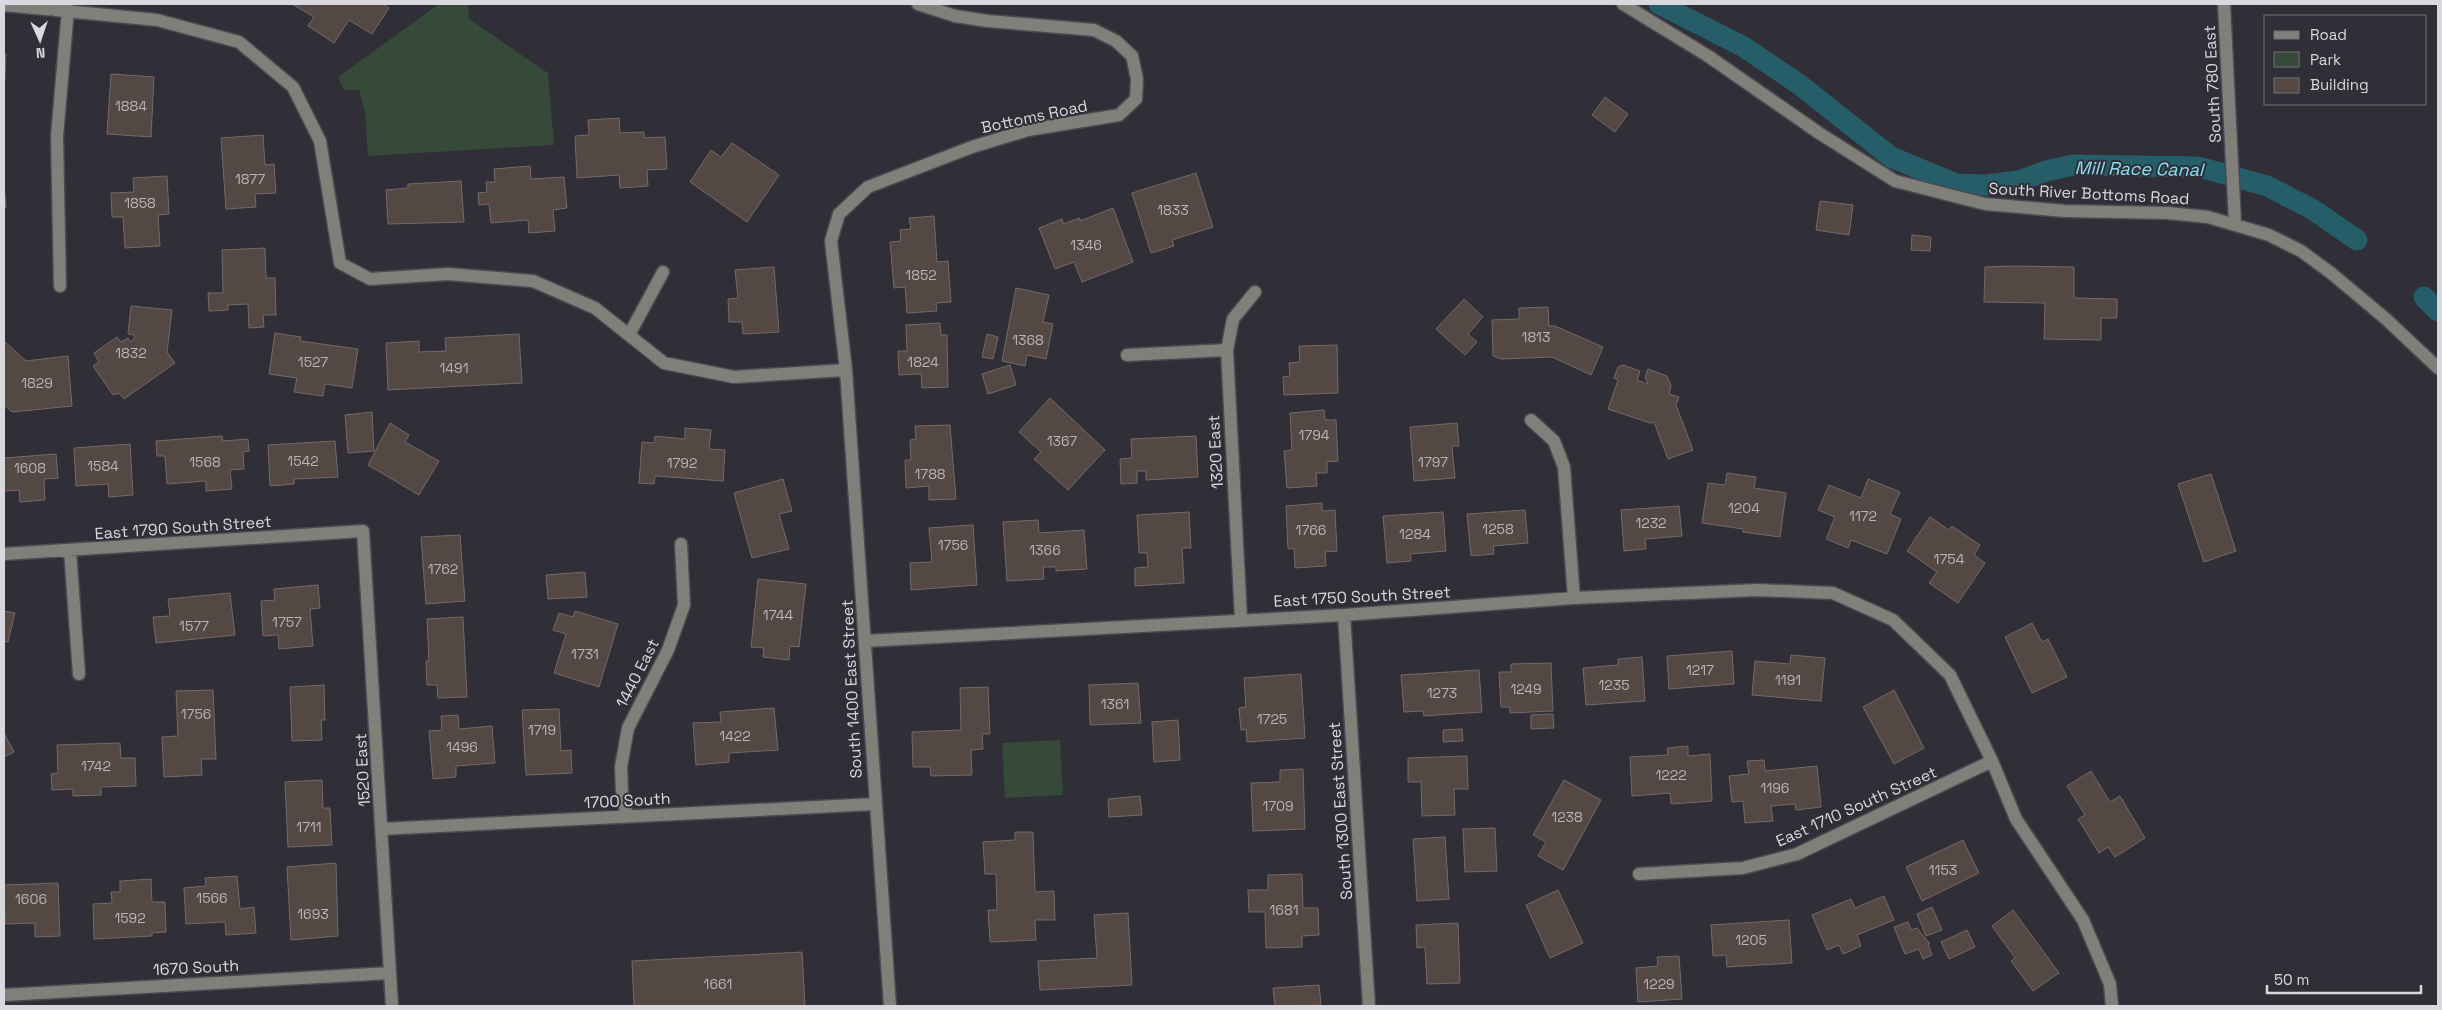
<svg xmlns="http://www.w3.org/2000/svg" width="2442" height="1010" viewBox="0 0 2442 1010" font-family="'Space Grotesk',sans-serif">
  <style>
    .green { fill: #354a39 }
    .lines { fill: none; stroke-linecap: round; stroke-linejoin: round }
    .canal { stroke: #255d69; stroke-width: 21 }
    .building { fill: #534844; stroke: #756a66 }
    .minor-casing { stroke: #4b4951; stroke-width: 15 }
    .minor { stroke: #817f7a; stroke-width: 12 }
    .labels { text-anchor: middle; stroke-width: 4; stroke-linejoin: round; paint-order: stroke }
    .number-label { font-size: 14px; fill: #b8b4b8 }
    .street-label { font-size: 16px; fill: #d9d8de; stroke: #302e36 }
    .water-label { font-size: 18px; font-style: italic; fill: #87e1f6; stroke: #302e36 }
  </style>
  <rect width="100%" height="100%" fill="#302e36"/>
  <path class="green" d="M439 4H468L469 19 548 73 554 145 368 156 365 113 359 90H344L338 77Z
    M1060 740 1063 795 1005 798 1002 743Z"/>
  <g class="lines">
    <path class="canal" d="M1659 4 1744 47 1800 85 1891 157 1956 184 1986 185 2019 181 2046 171 2073 165 2199 167 2267 186 2312 209 2357 240
      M2424 297 2438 311"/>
  </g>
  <path class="building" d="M292 4H383L389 8 372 34 349 20 334 43 308 26 314 17Z
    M4 54H6L4 95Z
    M111 74 154 77 151 137 107 134Z
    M1605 97 1628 114 1615 132 1592 115Z
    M619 118 620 133 644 132V138L665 137 667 169 647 170 648 186 620 188 619 175 577 178 575 136 589 135 588 120Z
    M263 135 265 165 274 164 276 193 255 194 256 207 226 209 221 138Z
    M732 143 779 175 747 222 690 182 711 150 721 157Z
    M530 166 531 179 564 177 567 208 553 210 555 231 529 233 528 220 491 223 489 204 479 205 478 193 487 192 486 182H495L494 169Z
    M1196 173 1213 227 1172 240 1174 246 1151 253 1132 193Z
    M167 176 169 214 158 215 160 246 125 248 123 217H112L111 193 134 192 133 178Z
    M461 181 464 222 388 224 386 190 408 188V184Z
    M4 182 6 208H4Z
    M1820 201 1853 205 1849 235 1816 230Z
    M1113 208 1133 262 1082 282 1074 262 1055 269 1039 228 1062 219 1063 224 1080 218V221Z
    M934 216 937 262 948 261 951 302 936 303 937 311 907 313 905 287 894 288 890 242 901 241 900 230 911 229 909 218Z
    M1912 235 1931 237 1930 251 1911 250Z
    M265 248 266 278H275L276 315H263L264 327 249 328 248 304 228 305V310L209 311 208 293H223L222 250Z
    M2013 266 2074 267V298L2117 299V318H2101V340L2044 339 2045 303 1984 302 1985 267Z
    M774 267 779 332 743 334 742 322H729L728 299 738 298 735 270Z
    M1016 288 1049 295 1043 322 1053 324 1046 359 1027 355 1025 366 1002 361Z
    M1464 299 1483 317 1468 334 1477 342 1465 355 1436 329Z
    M131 306 172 310 167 352 175 363 124 399 119 393 113 395 93 366 99 362 94 353 117 337 121 342 128 338 130 342 134 339V335L128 334Z
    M1548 307 1549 326H1555L1603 347 1591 375 1552 357 1501 359 1493 356 1492 320 1519 319V308Z
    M940 323 941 335H947L948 387 922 388 921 374 899 375 898 351H907L906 325Z
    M275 333 301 337 300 341 358 349 352 388 325 384 323 396 294 392 297 378 269 374Z
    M519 334 522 383 388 390 386 343 419 341V352L446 351 445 338Z
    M987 334 998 337 993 359 982 357Z
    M4 341 26 361 68 356 72 406 12 412 4 405Z
    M1337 345 1338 393 1284 395 1283 377 1290 376 1289 363 1300 362 1299 346Z
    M1010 365 1016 385 988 394 982 374Z
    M1623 365 1640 371 1637 380 1648 384 1645 377 1648 369 1667 376 1671 386 1669 394 1679 397 1676 405 1693 450 1668 459 1654 422 1650 423 1608 409 1618 380 1614 378 1618 367Z
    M1050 398 1105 450 1068 490 1034 459 1041 452 1019 432Z
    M1324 410 1325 420H1336L1338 461 1327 462V473H1316L1317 486 1287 488 1284 451 1292 450 1290 413Z
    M372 412 374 451 348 453 345 415Z
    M390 423 409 435 405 442 439 461 419 495 368 465Z
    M1457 423 1459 446H1452L1455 478 1414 481 1410 427Z
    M950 425 956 499 929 500V486L906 488 905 460H911L910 440 916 439 915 426Z
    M685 428 711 430 709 449 725 450 723 481 655 476 654 484 639 483 642 442 654 443 655 436 685 439Z
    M222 436 223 441 248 439 249 451 243 452 244 469 230 470 232 489 206 491V481L167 484 165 456H157L156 441Z
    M1196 436 1198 477 1146 480V471H1137V483L1121 484 1120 459 1132 458 1131 439Z
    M335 441 338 477 294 479V484L270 486 268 445Z
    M130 444 133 495 109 497 108 484 76 486 74 448Z
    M56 454 58 478 44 479 45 500 20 502 19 490 4 491V458Z
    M1727 473 1756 477 1754 488 1786 493 1780 537 1743 532V529L1702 523 1708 483 1725 485Z
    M2211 474 2236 551 2204 562 2178 484Z
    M783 479 792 511 779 514 789 549 752 558 734 493Z
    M1868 479 1900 492 1890 514 1901 519 1887 554 1851 540 1848 548 1826 539 1835 517 1818 510 1829 485 1861 498Z
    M1322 503V511L1335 510 1337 551 1325 552 1326 566 1295 568 1294 548 1288 549 1286 506Z
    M1679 506 1682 536 1645 539 1646 549 1624 551 1621 510Z
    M1525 510 1528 543 1493 546 1494 554 1471 556 1467 514Z
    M1189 512 1191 548H1182L1184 583 1135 586V568L1148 567 1147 553H1139L1137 515Z
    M1443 512 1446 551 1410 554 1411 561 1387 563 1383 516Z
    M1930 517 1949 530 1952 526 1980 545 1974 555 1985 563 1958 603 1929 583 1937 572 1907 551Z
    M1038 520 1039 533 1084 530 1087 569 1056 571V567H1043L1044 579 1007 581 1003 522Z
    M973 525 977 585 911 590 910 563 932 562 929 528Z
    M460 535 465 601 426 604 421 537Z
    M585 572 587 597 548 599 546 575Z
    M758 579 806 584 799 647 790 646 789 660 763 657 764 648 751 647Z
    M318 585 320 608 310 609 313 646 279 649 278 635 263 636 261 601 275 600 274 589Z
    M230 593 235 635 156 643 153 617 170 616 168 599Z
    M4 611 15 613 8 642 4 641Z
    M575 611 618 624 599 687 554 673 566 634 553 630 559 613 573 617Z
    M463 617 467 697 438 698 437 685H427L426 661H429L427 619Z
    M2032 623 2042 642 2048 639 2067 677 2032 693 2005 637Z
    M1732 651 1734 684 1669 689 1667 656Z
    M1791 655 1825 658 1821 701 1752 695 1755 661 1790 664Z
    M1642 657 1645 701 1586 705 1583 668 1618 665V659Z
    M1551 663 1553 711 1510 713V707H1501L1499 672H1511V664Z
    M1479 670 1482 712 1424 716 1423 711 1404 712 1401 675Z
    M1301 674 1305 738 1247 742 1246 729 1241 730 1239 708 1246 707 1244 678Z
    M1138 683 1141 723 1090 725 1089 685Z
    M324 685 325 720H321L322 740 292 741 290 687Z
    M988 687 990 734H982L983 749 971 750 972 775 931 776 930 767H913L912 732 961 730 960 688Z
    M213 690 216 759H201L202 775 164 777 162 737 178 736 176 691Z
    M1894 690 1924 748 1894 764 1863 707Z
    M774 708 778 750 729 753V762L696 765 693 723 721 722 720 712Z
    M559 709 561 751 571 750 572 773 526 775 522 710Z
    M1553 714 1554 728 1531 729V715Z
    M458 715 459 729 492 726 495 763 456 766V777L433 779 429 731 442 730 441 716Z
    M1178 720 1180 760 1154 762 1152 722Z
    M1462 729 1463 741 1443 742V730Z
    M4 733 14 752 4 757Z
    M120 743 121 758H135L136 786 101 787V795L73 796V789L52 790 51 774 58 773 57 745Z
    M1688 746V756L1710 754 1712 801 1671 804 1670 793 1632 796 1630 757 1668 755 1667 748Z
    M1467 756 1468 789H1454L1455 815 1422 816 1421 782H1408V758Z
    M1764 760 1765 771 1817 766 1821 807 1796 810 1795 804 1771 806 1773 821 1745 823 1743 801 1732 802 1729 776 1749 774 1747 761Z
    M1303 769 1305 829 1253 831 1251 783 1280 782V770Z
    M2091 771 2110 802 2120 796 2145 838 2115 857 2108 847 2099 853 2078 819 2085 815 2067 786Z
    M322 780 323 808H330L332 845 288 847 285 782Z
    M1564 780 1601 800 1563 870 1538 856 1546 842 1533 835Z
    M1140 796 1142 815 1109 817 1108 799Z
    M1495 828 1497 871 1465 872 1463 829Z
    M1015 832H1033L1035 892 1054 891 1055 920H1035L1036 940 990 942 988 910H997L996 874H985L983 842 1015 840Z
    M1445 837 1449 899 1417 901 1413 839Z
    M1963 840 1979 873 1922 901 1906 867Z
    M336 863 338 936 291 940 287 867Z
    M1302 874 1303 908H1318L1319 935 1302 936V947L1266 948 1265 912H1249L1248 890H1268V875Z
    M237 876 240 909 254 907 256 933 226 935 225 922 186 924 184 888 206 886 205 878Z
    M151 879 152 902H165L166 932 152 933V936L94 939 93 904 112 903 111 892H120V881Z
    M58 883 60 936 35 937V923L5 924 4 885Z
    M1558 890 1583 943 1550 958 1526 905Z
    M1884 896 1894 920 1857 935 1861 946 1843 954 1839 945 1827 950 1812 915 1851 899 1855 908Z
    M1932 907 1942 930 1926 936 1917 914Z
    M2013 910 2059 973 2033 991 2011 961 2015 958 1992 926Z
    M1128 913 1132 985 1040 990 1038 961 1097 958 1094 915Z
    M1789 920 1792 963 1727 967 1726 955 1713 956 1711 925Z
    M1908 922 1911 930 1917 928 1930 944H1928L1932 955 1923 959 1919 949 1905 954 1894 927Z
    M1458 923 1460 983 1427 984 1425 947 1417 948 1416 925Z
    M1967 930 1975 947 1949 959 1941 942Z
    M802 952 805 1006H634L632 961Z
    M1679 956 1682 999 1638 1002 1636 968 1658 966 1657 957Z
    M1319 985 1321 1005 1275 1006 1273 988Z"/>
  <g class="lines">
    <g class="minor-casing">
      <path id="minor" d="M1623 4 1708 56 1819 133 1895 181 1985 204 2065 211 2168 213 2208 217 2269 235 2301 251 2331 273 2386 319 2438 368
        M2224 4 2235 223
        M4 5 157 20 239 42 293 87 320 141 340 263 370 279 448 274 533 281 595 308 664 363 734 377 846 370
        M60 286 57 136 68 9
        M629 335 663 272
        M1127 355 1227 350
        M1531 420 1554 441 1564 467 1574 598
        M70 551 79 674
        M4 554 363 531 392 1006
        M1344 615 1369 1006
        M1241 619 1227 350 1233 319 1255 292
        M865 641 1344 615 1574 598 1757 590 1833 593 1893 620 1950 675 1992 761 2016 819 2083 920 2110 984 2112 1006
        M627 816 622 792 621 767 628 728 668 650 684 605 681 544
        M381 829 875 804
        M1639 874 1743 868 1797 854 1992 761
        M4 995 390 973
        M890 1006 846 370 831 241 839 214 868 187 972 147 1028 130 1119 115 1136 99 1137 79 1132 56 1116 41 1094 30 988 21 955 16 918 4"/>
    </g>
    <use href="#minor" class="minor"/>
  </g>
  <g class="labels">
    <g class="number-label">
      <text x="131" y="111">1884</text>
      <text x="250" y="184">1877</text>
      <text x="140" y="208">1858</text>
      <text x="1173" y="215">1833</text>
      <text x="1086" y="250">1346</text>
      <text x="921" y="280">1852</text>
      <text x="1536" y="342">1813</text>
      <text x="1028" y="345">1368</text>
      <text x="131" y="358">1832</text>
      <text x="313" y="367">1527</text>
      <text x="923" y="367">1824</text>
      <text x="454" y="373">1491</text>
      <text x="37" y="388">1829</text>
      <text x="1314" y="440">1794</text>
      <text x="1062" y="446">1367</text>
      <text x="303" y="466">1542</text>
      <text x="205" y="467">1568</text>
      <text x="1433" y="467">1797</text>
      <text x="682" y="468">1792</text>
      <text x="103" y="471">1584</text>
      <text x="30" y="473">1608</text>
      <text x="930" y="479">1788</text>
      <text x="1744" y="513">1204</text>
      <text x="1863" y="521">1172</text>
      <text x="1651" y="528">1232</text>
      <text x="1498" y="534">1258</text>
      <text x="1311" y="535">1766</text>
      <text x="1415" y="539">1284</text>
      <text x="953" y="550">1756</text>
      <text x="1045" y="555">1366</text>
      <text x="1949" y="564">1754</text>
      <text x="443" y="574">1762</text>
      <text x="778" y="620">1744</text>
      <text x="287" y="627">1757</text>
      <text x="194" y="631">1577</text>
      <text x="585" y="659">1731</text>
      <text x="1700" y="675">1217</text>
      <text x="1788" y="685">1191</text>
      <text x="1614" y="690">1235</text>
      <text x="1526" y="694">1249</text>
      <text x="1442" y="698">1273</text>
      <text x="1115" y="709">1361</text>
      <text x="196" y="719">1756</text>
      <text x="1272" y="724">1725</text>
      <text x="542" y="735">1719</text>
      <text x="735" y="741">1422</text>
      <text x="462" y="752">1496</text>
      <text x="96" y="771">1742</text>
      <text x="1671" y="780">1222</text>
      <text x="1775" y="793">1196</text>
      <text x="1278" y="811">1709</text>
      <text x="1567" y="822">1238</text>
      <text x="309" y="832">1711</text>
      <text x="1943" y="875">1153</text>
      <text x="212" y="903">1566</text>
      <text x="31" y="904">1606</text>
      <text x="1284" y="915">1681</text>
      <text x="313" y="919">1693</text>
      <text x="130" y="923">1592</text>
      <text x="1751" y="945">1205</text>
      <text x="718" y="989">1661</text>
      <text x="1659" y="989">1229</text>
    </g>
    <g class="street-label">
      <text transform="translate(2212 84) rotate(-93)" y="6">South 780 East</text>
      <text transform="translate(1034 116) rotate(-12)" y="6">Bottoms Road</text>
      <text transform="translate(2089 193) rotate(3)" y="6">South River Bottoms Road</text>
      <text transform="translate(1215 452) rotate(-93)" y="6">1320 East</text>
      <text transform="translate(183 527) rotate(-4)" y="6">East 1790 South Street</text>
      <text transform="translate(1362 596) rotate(-3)" y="6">East 1750 South Street</text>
      <text transform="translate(637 673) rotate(-63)" y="6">1440 East</text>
      <text transform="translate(851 689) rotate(-93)" y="6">South 1400 East Street</text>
      <text transform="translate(362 770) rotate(-93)" y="6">1520 East</text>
      <text transform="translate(627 800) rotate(-3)" y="6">1700 South</text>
      <text transform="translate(1856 806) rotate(-24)" y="6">East 1710 South Street</text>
      <text transform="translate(1340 811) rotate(-94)" y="6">South 1300 East Street</text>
      <text transform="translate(196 967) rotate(-3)" y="6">1670 South</text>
    </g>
    <g class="water-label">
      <text transform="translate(2139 169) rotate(1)" y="6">Mill Race Canal</text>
    </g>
  </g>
  <rect width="2442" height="1010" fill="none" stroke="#d9d8de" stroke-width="10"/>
  <rect x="2264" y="15" width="162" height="90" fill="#302e36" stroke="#747279"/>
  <rect x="2274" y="31" width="25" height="8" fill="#817f7a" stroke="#747279"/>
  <text x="2310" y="40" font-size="15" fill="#d9d8de">Road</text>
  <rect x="2274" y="52" width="25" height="15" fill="#354a39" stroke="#747279"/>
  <text x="2310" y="65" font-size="15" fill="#d9d8de">Park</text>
  <rect x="2274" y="78" width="25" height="15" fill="#534844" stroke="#747279"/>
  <text x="2310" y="90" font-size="15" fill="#d9d8de">Building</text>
  <g transform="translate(40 40) rotate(177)" stroke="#302e36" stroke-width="4" paint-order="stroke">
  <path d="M0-4L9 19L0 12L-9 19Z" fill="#d9d8de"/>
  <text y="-8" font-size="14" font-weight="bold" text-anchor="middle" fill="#d9d8de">N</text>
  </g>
  <path d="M2267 985v8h154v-8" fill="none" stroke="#d9d8de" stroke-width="2.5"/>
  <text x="2274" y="985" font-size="15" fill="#d9d8de" stroke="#302e36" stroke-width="4" paint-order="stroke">50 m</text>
</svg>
